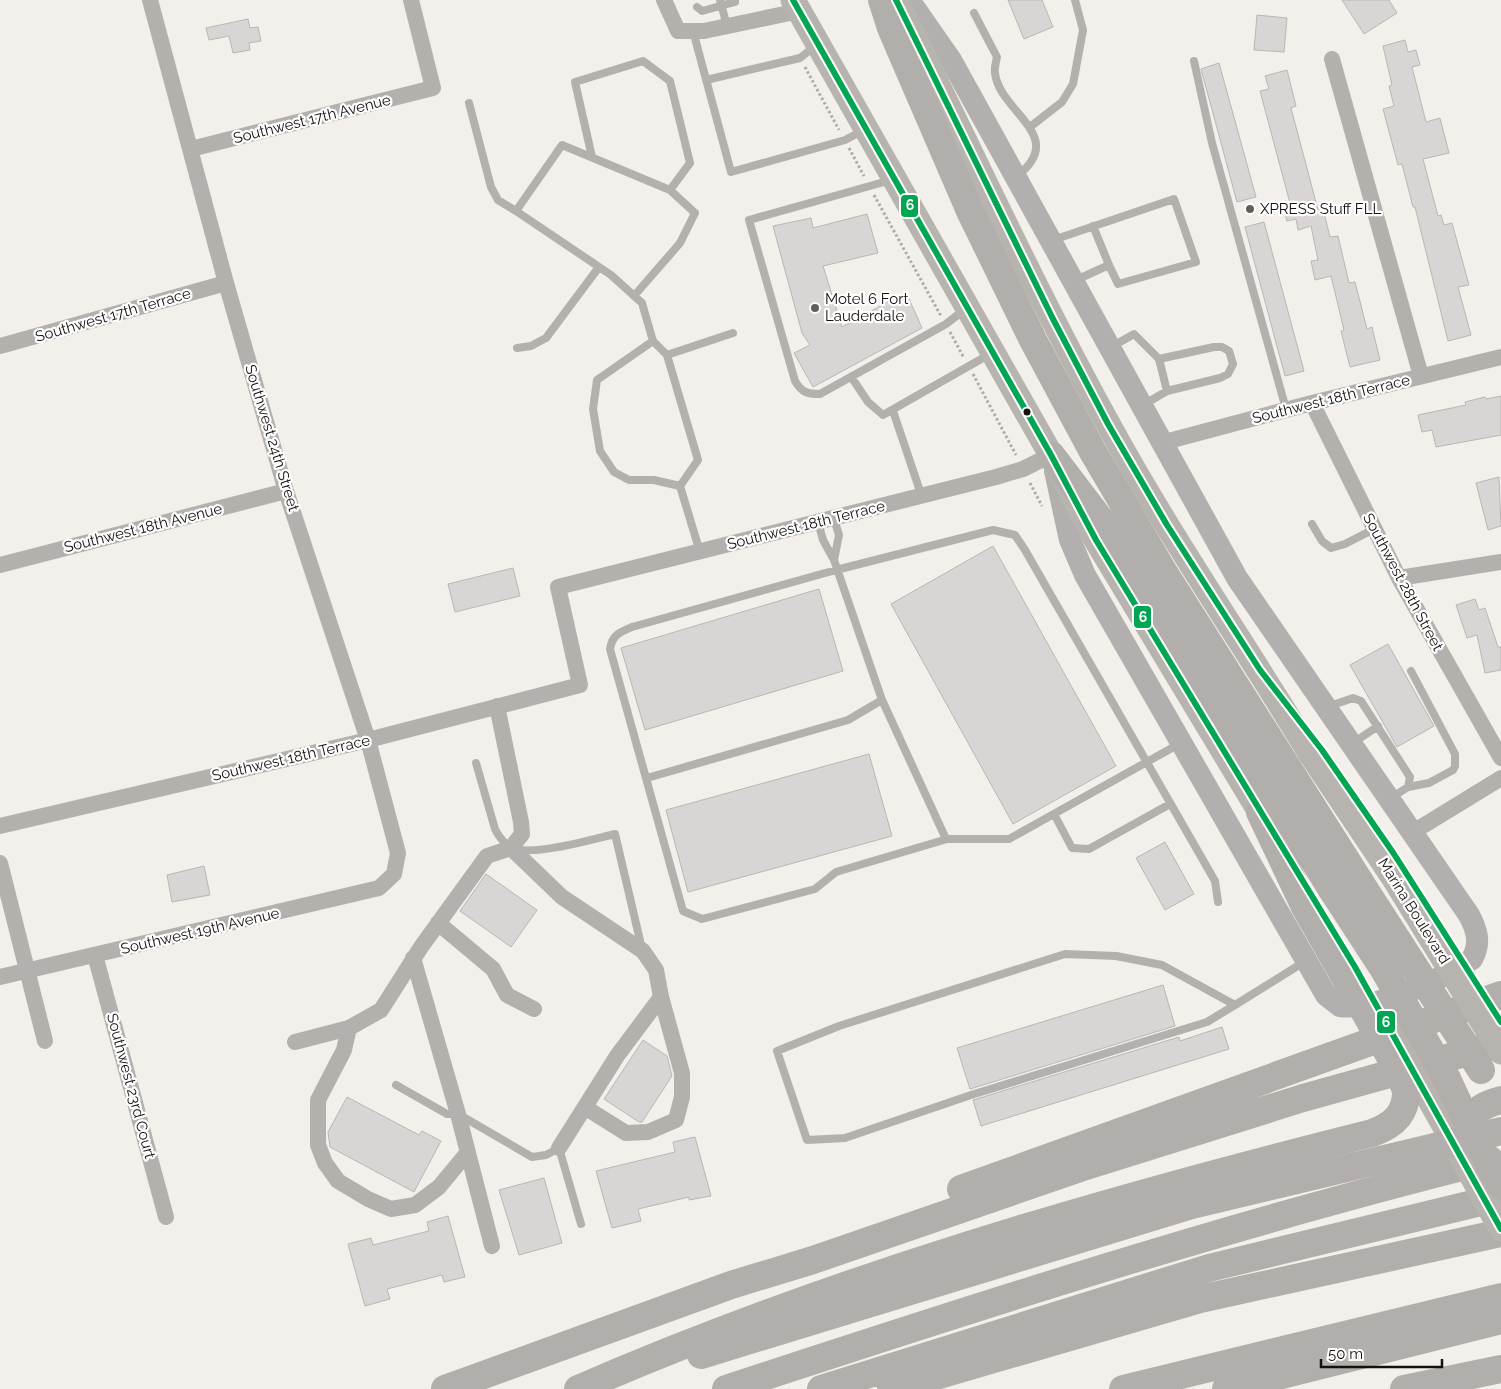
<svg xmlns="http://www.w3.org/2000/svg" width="1501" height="1389" viewBox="0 0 1501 1389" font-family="Raleway,sans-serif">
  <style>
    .building { fill: #d8d5d4; stroke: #b9b6b5 }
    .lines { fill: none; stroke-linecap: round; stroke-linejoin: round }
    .path { stroke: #afadaa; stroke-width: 3; stroke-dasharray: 2.5 2.5; stroke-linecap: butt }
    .lane { stroke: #b3b1ae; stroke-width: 8 }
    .street { stroke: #b3b1ae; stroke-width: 16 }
    .secondary { stroke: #b2afae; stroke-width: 22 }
    .primary { stroke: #b7b4b0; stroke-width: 25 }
    .highway { stroke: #b2aeab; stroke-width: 28 }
    .primary-bridge { stroke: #b7b4b0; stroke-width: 25 }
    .highway-bridge { stroke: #b2aeab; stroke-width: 28 }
    .bus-1-casing { stroke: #fff; stroke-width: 10 }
    .bus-1 { stroke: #00a651; stroke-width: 6 }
    .poi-dot { fill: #625f5b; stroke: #fff; stroke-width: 2 }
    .bus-dot { fill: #14110e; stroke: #fff; stroke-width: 2 }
    .labels { text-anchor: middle; stroke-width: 4.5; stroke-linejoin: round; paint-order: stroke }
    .street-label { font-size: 15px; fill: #14110e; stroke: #fff }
    .poi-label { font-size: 15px; fill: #14110e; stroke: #fff; text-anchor: start }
    .line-badge { stroke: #fff; stroke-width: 2 }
    .badge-label { font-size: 14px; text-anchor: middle; font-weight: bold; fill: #fff }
  </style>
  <rect width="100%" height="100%" fill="#f3efea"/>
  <path class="building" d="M1008 0H1042L1053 27 1024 39Z
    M1342 0H1389L1397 13 1364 34Z
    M1257 15 1287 18 1284 52 1254 50Z
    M248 19 250 28 258 27 261 41 249 43 250 50 233 53 229 36 209 40 206 28Z
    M1405 40 1408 52 1416 50 1420 65 1412 67 1426 122 1440 118 1449 153 1423 159 1438 216 1441 215 1444 225 1452 223 1469 285 1458 287 1471 335 1448 341 1415 207H1413L1402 164 1398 165 1383 109 1394 106 1389 86 1392 85 1383 46Z
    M1219 63 1256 197 1237 202 1201 69Z
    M1287 70 1296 106 1291 108 1318 210 1323 209 1330 237 1338 236 1349 283 1355 282 1367 329 1372 327 1380 360 1350 367 1341 331 1344 330 1331 276 1315 280 1311 261 1318 260 1311 226 1298 230 1296 219 1287 221 1284 209 1291 207 1260 91 1269 89 1265 76Z
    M867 214 878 253 823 266 842 327 906 292 922 328 813 387 794 353 810 345 802 333 773 226 811 218 813 228Z
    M1264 222 1304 371 1285 376 1245 227Z
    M1501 396V435L1436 447 1432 430 1422 432 1418 415 1466 405 1465 402 1485 397 1486 399Z
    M1499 477 1501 526 1488 530 1476 483Z
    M993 546 1116 766 1013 824 891 604Z
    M513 568 520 596 455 612 448 584Z
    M819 589 843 671 645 730 621 648Z
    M1475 599 1479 610 1485 608 1498 647H1501V670L1485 673 1477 635 1467 638 1456 605Z
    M1388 644 1434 726 1397 747 1350 665Z
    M869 754 892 836 688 892 666 810Z
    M1165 842 1194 894 1165 910 1136 858Z
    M204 866 210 895 172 902 167 875Z
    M486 874 537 910 511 947 460 911Z
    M1163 985 1175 1026 970 1089 957 1048Z
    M1222 1027 1229 1049 981 1126 973 1100 1179 1037 1180 1041Z
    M643 1040 667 1056 672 1076 642 1122H639L604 1099Z
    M347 1097 419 1135 422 1131 441 1141 414 1192 330 1147 328 1132Z
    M695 1137 711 1196 689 1200V1197L638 1209 641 1221 612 1228 596 1171 675 1152 673 1142Z
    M544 1178 562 1243 519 1255 499 1190Z
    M448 1216 465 1277 444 1282 442 1275 387 1289 390 1299 365 1306 348 1244 371 1238 373 1245 429 1231 427 1222Z"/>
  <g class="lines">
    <path class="path" d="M805 67 839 130
      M849 148 864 176
      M874 195 941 316
      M950 332 964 358
      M973 374 1016 455
      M1030 483 1042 506"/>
    <path class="lane" d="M720 0 727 26
      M697 7 702 11 735 2V0
      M974 13 997 57C996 62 994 68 995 73 999 112 1069 136 1017 176
      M693 31 731 172 845 140 862 131
      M1194 61 1212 143 1286 409
      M706 80 800 58 815 46
      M469 103 491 187 498 200 516 211
      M1030 127 1062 102 1073 84 1083 30 1075 0
      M592 157 575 82 643 61 670 81 690 163 670 190C634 175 598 160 562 145L516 211 611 275 642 303 653 341 667 355 698 460 680 486
      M891 180 749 220 795 381C802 393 808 394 820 394L946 324 964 310
      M1093 226 1109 265
      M1053 240 1174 199 1196 262 1118 284 1109 265 1076 280
      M634 296 680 243 695 213 670 190
      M653 341 597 380 593 409 600 451 614 472 629 480H654L680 486 700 552
      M1113 346 1134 334 1159 359 1214 347H1222L1229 351 1233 364 1228 374 1220 378 1167 391 1143 405
      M517 348 531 346 546 338 599 267
      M667 355 733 333
      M1159 359 1167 391
      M852 378 868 402 883 415 990 354
      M893 411 922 497
      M818 522 823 540 834 560 882 700 946 839
      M1312 524 1322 541 1331 548 1345 544 1374 529
      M834 560 839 535 834 519
      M1327 707 1353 698 1361 701 1410 777 1408 787 1391 798
      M1353 743 1378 726
      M1179 744 1009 839H947L836 872 815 889 702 919 683 911 610 649C612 635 620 632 632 627L836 570 993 530 1015 535 1025 550 1215 881 1218 902
      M476 763 495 829C498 835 504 843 510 847 528 858 593 839 615 834L642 949
      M647 778 848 720 882 700
      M1408 787 1429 783 1453 770 1455 766V754L1411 671
      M1054 814 1072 848 1089 849 1170 804
      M1235 1005 1207 1022 971 1095 845 1138 807 1140 777 1051 839 1026 1065 954 1116 956 1162 965 1235 1005 1304 962
      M396 1085 447 1114H458L532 1157 546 1155 559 1148 581 1224"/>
    <path class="street" d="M664 0 678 31H704L799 11
      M1332 59 1421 376
      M191 149 433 88 411 0
      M0 346 226 283
      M1312 403 1399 578 1501 758
      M1161 443 1312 403 1501 357
      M0 565 286 491
      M1399 578 1501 562
      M497 706 521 822 522 834 511 848 562 897 643 951 656 970 661 997 617 1056 559 1148
      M0 826 368 740 580 685 558 587 996 477 1023 469 1051 455
      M1413 832 1501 778
      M0 863 45 1041
      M438 923 493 969 507 995 534 1009
      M95 955 166 1217
      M413 958 458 1114 492 1246
      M0 977 379 888 394 874 398 853 368 740 286 491 226 283 150 0
      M295 1042 349 1028
      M586 1108 626 1133 648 1132 676 1120 682 1097V1073L661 997
      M468 1152 439 1187 415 1205 391 1209 368 1199 338 1181 325 1163 318 1145V1100L344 1050 349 1028 381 1010 421 947 487 856 511 848"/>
    <path class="secondary" d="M909 0 951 60 1237 578 1469 915C1477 930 1481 943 1472 959 1445 978 1373 1011 1340 1006L1326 995 1085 575 1070 540 1055 471"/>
    <path class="primary" d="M793 0 1051 455 1096 540 1260 812
      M896 0C966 140 1031 284 1107 422 1169 536 1243 642 1310 753
      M1422 1086 1451 1138"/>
    <path class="highway" d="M882 0 891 28 970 211 1033 340 1093 452 1163 571 1360 882
      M1051 455 1112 535 1331 888
      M1447 1079 1471 1130
      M1471 1130C1469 1111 1485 1104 1501 1100
      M961 1189 1501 995
      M701 1355 1188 1206
      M445 1389 731 1285 813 1260 1080 1168 1303 1098 1490 1046
      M578 1389C834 1278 1101 1201 1372 1133 1392 1126 1407 1114 1406 1090
      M726 1389C979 1306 1232 1224 1490 1160
      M821 1389 1209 1268 1501 1197
      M891 1389 1200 1299 1501 1233
      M1123 1389 1501 1297
      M1226 1389 1501 1320
      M1404 1389 1501 1369"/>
    <path class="primary-bridge" d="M1310 753 1393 877 1501 1052
      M1392 1033 1422 1086
      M1451 1138 1501 1229"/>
    <path class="highway-bridge" d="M1260 812 1305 907 1396 1067 1406 1090
      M1360 882 1481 1070
      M1331 888 1383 968 1447 1079
      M1471 1130 1501 1185
      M1188 1206 1501 1131"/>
    <g class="bus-1-casing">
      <path id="bus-1" d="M793 0 1051 455 1096 540 1355 967 1501 1229
        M896 0 1053 319 1108 424 1167 525 1260 670 1322 750 1394 854 1501 1022"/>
    </g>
    <use href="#bus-1" class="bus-1"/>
  </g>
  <g class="poi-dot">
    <circle cx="1250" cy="209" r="5"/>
    <circle cx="815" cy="308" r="5"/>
  </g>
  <circle class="bus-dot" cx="1027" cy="412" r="4.5"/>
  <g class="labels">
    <g class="street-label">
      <text transform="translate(312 119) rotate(-14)" y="5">Southwest 17th Avenue</text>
      <text transform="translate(113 315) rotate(-16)" y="5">Southwest 17th Terrace</text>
      <text transform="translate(1331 399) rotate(-14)" y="5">Southwest 18th Terrace</text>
      <text transform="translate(272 438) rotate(73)" y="5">Southwest 24th Street</text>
      <text transform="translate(806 525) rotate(-14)" y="5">Southwest 18th Terrace</text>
      <text transform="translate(143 528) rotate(-14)" y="5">Southwest 18th Avenue</text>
      <text transform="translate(1403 582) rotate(62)" y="5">Southwest 28th Street</text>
      <text transform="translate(291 758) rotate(-13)" y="5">Southwest 18th Terrace</text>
      <text transform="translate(1414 911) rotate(58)" y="5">Marina Boulevard</text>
      <text transform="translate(200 931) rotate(-13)" y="5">Southwest 19th Avenue</text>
      <text transform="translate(131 1086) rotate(75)" y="5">Southwest 23rd Court</text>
    </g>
    <g class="poi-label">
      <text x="1260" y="214">XPRESS Stuff FLL</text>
      <text x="825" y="304">Motel 6 Fort<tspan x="825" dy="17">Lauderdale</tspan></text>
    </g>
  </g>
  <g class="line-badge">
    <rect x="900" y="194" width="19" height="24" rx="5" fill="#00a651"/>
    <rect x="1133" y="605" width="19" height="24" rx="5" fill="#00a651"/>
    <rect x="1376" y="1010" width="20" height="24" rx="5" fill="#00a651"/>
  </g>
  <g class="badge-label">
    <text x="910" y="210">6</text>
    <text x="1143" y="622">6</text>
    <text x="1386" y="1027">6</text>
  </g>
  <path d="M1321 1359v8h121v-8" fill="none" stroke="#14110e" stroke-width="2.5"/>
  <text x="1328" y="1359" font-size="15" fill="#14110e" stroke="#ffffff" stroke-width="4" paint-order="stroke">50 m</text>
</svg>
